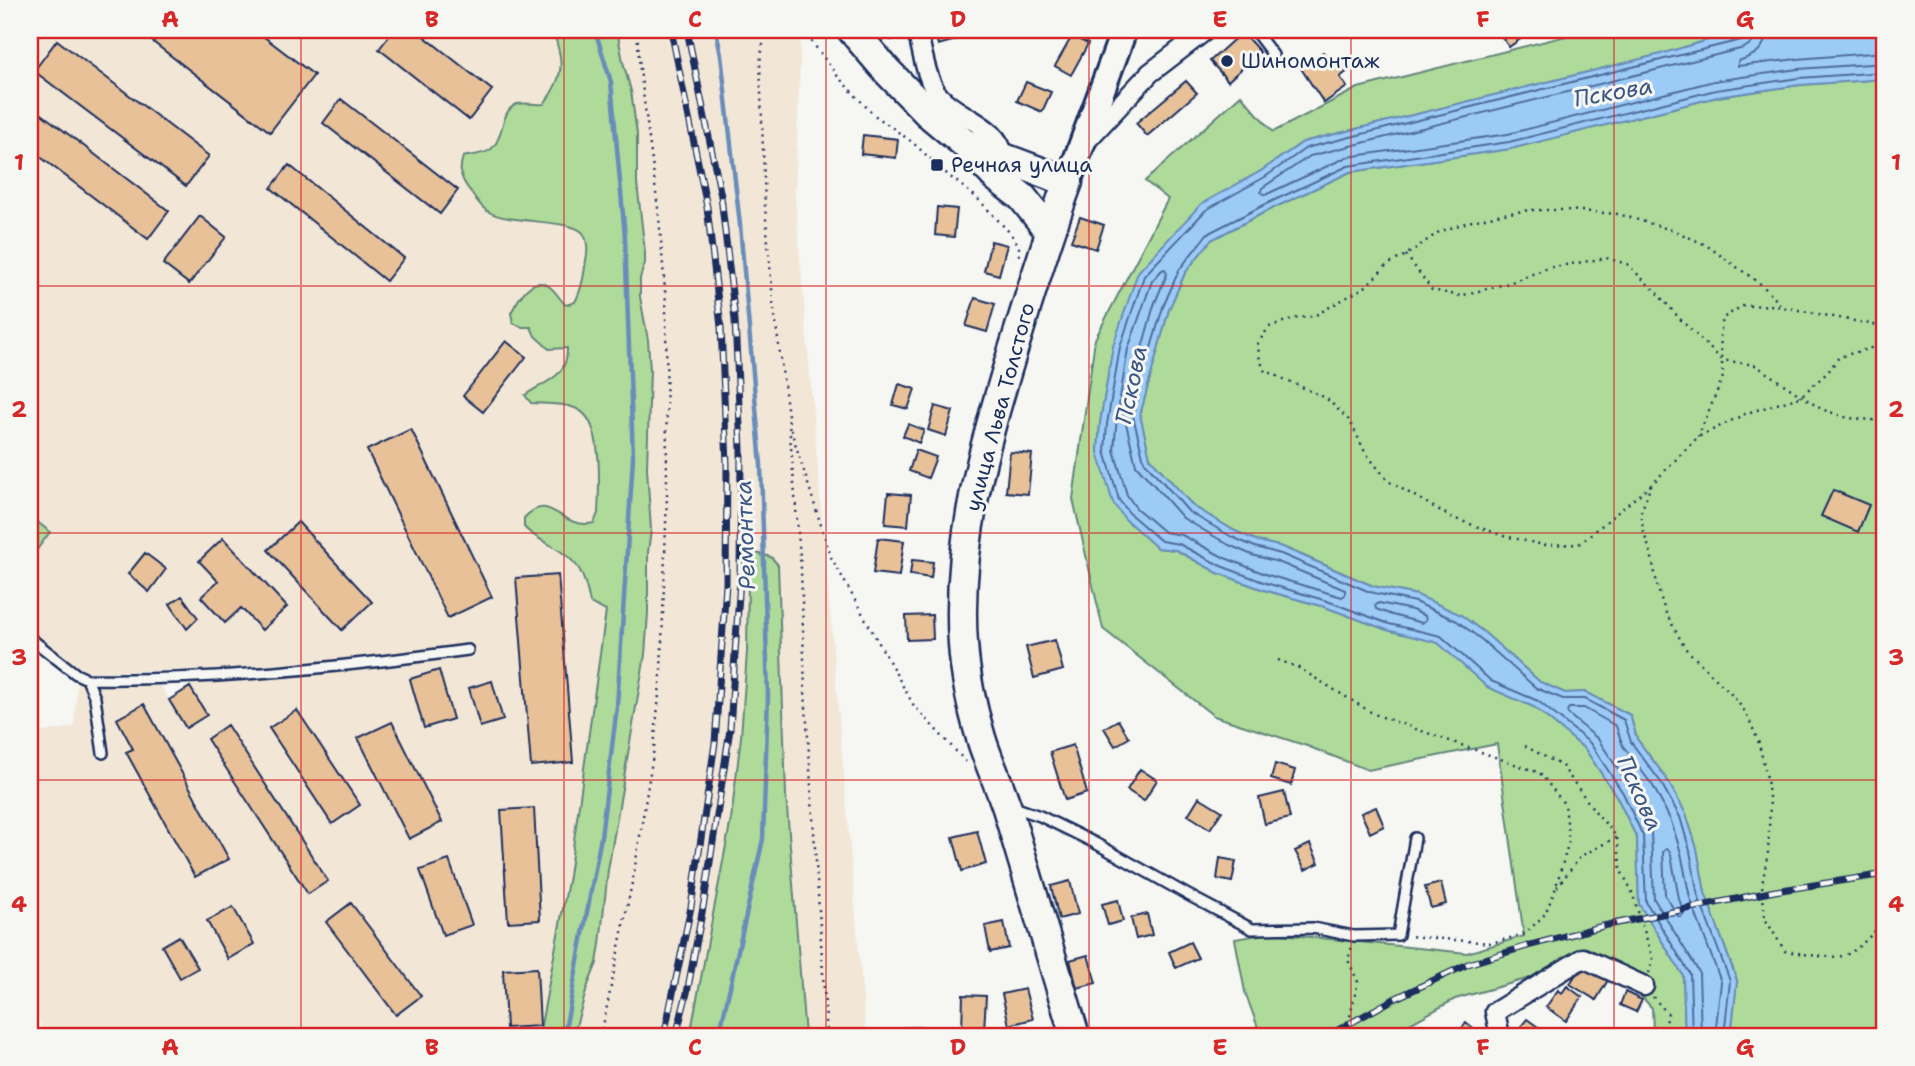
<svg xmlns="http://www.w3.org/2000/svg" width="1915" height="1066" viewBox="0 0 1915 1066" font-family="'Shantell Sans',sans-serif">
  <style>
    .built { fill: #f2e6d7 }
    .green { fill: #aedb99; stroke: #64857c; stroke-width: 2 }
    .water { fill: #9dcbf8; stroke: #698dba; stroke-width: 2 }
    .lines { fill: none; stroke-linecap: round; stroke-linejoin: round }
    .shore { stroke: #4f6d9c; stroke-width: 2 }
    .stream { stroke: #698dba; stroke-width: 4.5 }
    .building { fill: #e8c198; stroke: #1b2f5e; stroke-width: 2 }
    .lane-casing { stroke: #1b2f5e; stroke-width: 14 }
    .street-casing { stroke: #1b2f5e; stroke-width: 23 }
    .secondary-casing { stroke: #1b2f5e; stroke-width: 30 }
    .primary-casing { stroke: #1b2f5e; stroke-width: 33 }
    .path { stroke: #1b2f5e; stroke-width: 2.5; stroke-dasharray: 2 5; stroke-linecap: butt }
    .lane { stroke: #f6f6f2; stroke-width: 9 }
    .street { stroke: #f6f6f2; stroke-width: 18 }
    .secondary { stroke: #f6f6f2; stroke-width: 24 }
    .primary { stroke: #f6f6f2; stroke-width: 28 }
    .rail-casing { stroke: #1b2f5e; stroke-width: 7 }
    .rail { stroke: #f6f6f2; stroke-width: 4.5; stroke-dasharray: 13; stroke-linecap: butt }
    .grid { fill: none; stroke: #d62828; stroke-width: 2; stroke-opacity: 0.55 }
    .poi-dot { fill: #1b2f5e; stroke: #f6f6f2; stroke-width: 2.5 }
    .labels { text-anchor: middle; stroke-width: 6; stroke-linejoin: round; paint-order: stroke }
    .poi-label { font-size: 21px; fill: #1b2f5e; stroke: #f6f6f2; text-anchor: start }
    .street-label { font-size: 21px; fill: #1b2f5e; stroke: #f6f6f2 }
    .water-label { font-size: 23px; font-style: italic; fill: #3c5684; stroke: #f6f6f2 }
    .neatline { fill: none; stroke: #d62828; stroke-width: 2.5 }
    .grid-label { font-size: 23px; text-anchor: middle; font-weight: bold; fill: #d62828 }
  </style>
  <rect width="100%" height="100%" fill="#f6f6f2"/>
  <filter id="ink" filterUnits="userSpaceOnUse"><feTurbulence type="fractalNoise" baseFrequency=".0143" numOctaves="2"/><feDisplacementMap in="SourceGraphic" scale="14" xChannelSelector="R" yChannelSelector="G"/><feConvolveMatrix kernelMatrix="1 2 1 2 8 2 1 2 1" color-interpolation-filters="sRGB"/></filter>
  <g filter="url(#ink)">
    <path class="built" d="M30 30H591L606 611 569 876 539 1036H44L34 1006 30 937V734L74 727 77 681 159 684 169 699 190 686 189 670 88 672 74 665 30 630V560L51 532 30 515Z
      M617 30H801L795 198 866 1036H805L786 795 778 565 771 557 757 553 748 582 747 652 741 737 731 819 690 1036H573L588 985 597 963 600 944 608 870 645 655 648 613V552L651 530 647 468 650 370 648 340 640 297V278L645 263V252L637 183V134L631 91 623 62Z"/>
    <path class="green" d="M554 30H617L623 62 631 91 637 134V183L645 252V263L640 278V297L648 340 650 370 647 468 651 530 648 552V613L645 655 608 870 600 944 597 963 588 985 573 1036H539L569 876 606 611 590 603C584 573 580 562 552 546 542 540 532 536 524 527V518C551 489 560 531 594 523L598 513C599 489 604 423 579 410 566 403 545 404 531 403L525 395C545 381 568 378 567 348L549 349 535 336 531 327H522L513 323 511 313C518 299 533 272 551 288 557 293 560 300 566 305L575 302C582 289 584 275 586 260 588 252 588 240 583 233 573 219 508 224 489 212 481 208 476 199 471 192 461 180 458 171 463 157 472 155 482 155 490 150 505 139 499 111 517 104 524 102 534 105 544 104 554 90 563 75 560 57 559 48 555 40 554 30Z
      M1590 30H1756L1715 38 1658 55 1303 142 1261 171 1113 346 1100 423 1098 452 1157 548 1176 550 1218 573 1264 590 1325 607 1387 630 1438 642 1487 687 1534 707 1585 749 1617 797 1637 838 1639 904 1683 975 1685 1036H1652L1653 1032 1652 1008 1605 957 1455 999 1388 1036H1257L1260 1033 1245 992 1235 939 1271 933 1467 953 1524 936 1497 744 1368 770 1307 746 1214 716 1103 629 1073 499 1095 339 1168 199 1145 181 1241 95 1273 132 1358 88Z
      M1885 79V1036H1731L1737 980 1705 893 1697 849 1686 814 1666 778 1637 739 1630 715 1586 692 1565 693 1540 682 1486 634 1461 615 1417 595 1373 586 1283 547 1258 541 1235 531 1193 506 1150 458 1140 415 1169 309 1185 273 1211 240 1267 211 1350 172 1510 149 1717 97 1800 85Z
      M30 516 50 532 30 559Z
      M756 553 771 557 778 565 786 795 805 1036H690L731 819 741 737 747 652 748 581Z"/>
    <path class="water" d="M1756 30H1885V79L1800 85 1717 97 1510 149 1350 172 1267 211 1211 240 1185 273 1169 309 1140 415 1150 458 1193 506 1235 531 1258 541 1282 547 1373 586 1417 595 1461 615 1486 634 1540 682 1565 693 1585 692 1630 715 1637 739 1666 778 1686 814 1697 849 1705 893 1737 981 1731 1036H1685L1683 975 1639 904 1637 838 1617 797 1585 749 1534 707 1487 687 1438 643 1387 630 1325 607 1264 590 1218 573 1176 550 1157 548 1125 519 1113 503 1098 452 1100 423 1113 346 1138 272 1201 204 1261 171 1303 142 1657 55 1715 38Z"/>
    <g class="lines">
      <path class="shore" d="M1756 30 1753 42 1744 48 1310 156 1262 188 1261 192 1265 195 1347 157 1508 134 1714 81 1798 69 1885 63
        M1767 30C1766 49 1755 56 1738 61V66L1797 59 1885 52
        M1165 269 1167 274 1154 305 1126 406 1122 408 1119 404 1128 349 1152 281 1162 270Z
        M1121 413 1124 415 1136 465 1183 518 1229 545 1252 555 1278 562 1345 590V595L1342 597 1268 575 1225 558 1182 535 1164 532 1136 508 1127 495 1114 450 1117 416Z
        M1379 603 1412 610 1425 616 1426 620 1422 623 1392 615 1376 609 1375 605Z
        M1666 849 1669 850 1671 855 1679 899 1684 913 1681 917 1678 916 1665 895 1663 852Z
        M1692 1036 1690 974 1646 902 1643 836 1623 793 1590 743 1538 701 1491 681 1441 636 1389 624 1327 601 1266 583 1221 566 1179 544 1161 541 1130 514 1119 500 1105 451 1107 424 1120 347 1144 276 1206 210 1265 177 1306 148 1741 40 1747 36 1748 30
        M1701 1036 1699 972 1654 899 1651 832 1631 789 1598 739 1568 714 1567 711 1569 708H1584L1616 726 1623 746 1653 786 1671 821 1681 853 1690 898 1721 982 1715 1036
        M1724 1036 1730 981 1698 896 1690 851 1680 817 1660 781 1631 742 1624 720 1585 699H1563L1536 688 1482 640 1457 621 1415 602 1370 592 1281 554 1255 547 1232 537 1189 512 1144 461 1133 416 1143 375 1163 307 1179 270 1207 234 1264 205 1348 166 1509 142 1716 90 1799 78 1885 72"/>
      <path class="stream" d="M716 30 721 55 740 225 761 465 768 696 763 839 719 1036
        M564 1036 601 837 617 706 633 458 625 237 611 82 595 30"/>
    </g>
    <path class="building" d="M162 30H255L314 75 270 132 153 42Z
      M394 30H416L492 90 469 120 379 49Z
      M888 30H907L909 34 891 40Z
      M934 30H954L956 40 938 45Z
      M1497 30H1533L1509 47Z
      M1242 32 1260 52 1228 81 1210 61Z
      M1072 36 1088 44 1071 75 1055 66Z
      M57 40 209 156 186 186 34 71Z
      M1323 52 1332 65 1341 59 1349 70 1340 77 1347 87 1324 103 1300 67Z
      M1186 81 1197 93 1147 136 1136 123Z
      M1026 82 1051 92 1042 112 1017 101Z
      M341 99 458 190 440 214 323 123Z
      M30 105 169 211 148 239 30 149Z
      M863 135 898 139 896 158 861 154Z
      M289 165 404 258 386 281 271 188Z
      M937 207 957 209 954 237 935 235Z
      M200 216 226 237 189 284 163 264Z
      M1080 217 1104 225 1096 249 1071 241Z
      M991 241 1007 245 999 275 984 271Z
      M975 298 995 304 987 332 966 326Z
      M506 341 526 357 483 412 463 396Z
      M899 384 915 389 908 409 893 405Z
      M935 406 953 411 946 436 928 430Z
      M908 424 924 430 919 443 903 436Z
      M411 429 492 597 448 618 367 450Z
      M916 450 936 457 928 478 909 471Z
      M1010 452 1032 454 1028 494 1006 492Z
      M1833 490 1869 505 1858 532 1821 516Z
      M888 493 911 495 908 526 885 524Z
      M298 522 372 602 342 630 268 550Z
      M223 538 287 607 262 630 241 608 225 623 201 597 218 581 199 561Z
      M878 538 904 541 899 576 873 573Z
      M145 553 166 569 149 592 128 574Z
      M912 560 933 562 931 578 910 575Z
      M558 575 573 762 531 766 516 578Z
      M182 596 198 618 187 629 170 604Z
      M932 615 933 639 907 640 906 616Z
      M1055 640 1063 670 1034 678 1026 647Z
      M439 670 453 719 424 728 410 679Z
      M492 681 503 720 480 727 469 688Z
      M190 687 207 715 186 728 169 700Z
      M144 704 229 859 195 877 126 752 133 749 117 719Z
      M297 710 360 805 332 824 269 728Z
      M1118 720 1129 738 1115 746 1104 728Z
      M392 722 442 822 409 839 358 738Z
      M227 725 328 881 308 894 207 739Z
      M1073 745 1087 793 1065 800 1050 752Z
      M1275 764 1295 770 1291 785 1271 779Z
      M1140 769 1157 780 1144 801 1127 790Z
      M1284 792 1290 818 1265 824 1259 798Z
      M1199 797 1222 811 1210 829 1188 815Z
      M1376 807 1384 826 1370 833 1361 813Z
      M534 808 540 920 508 922 501 810Z
      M977 831 986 864 962 871 953 837Z
      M1310 844 1319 863 1305 870 1295 851Z
      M1220 858 1236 861 1232 882 1217 879Z
      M449 860 472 925 443 935 420 870Z
      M1070 881 1078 914 1059 919 1051 886Z
      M1441 883 1446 904 1431 908 1425 887Z
      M1118 900 1123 921 1108 925 1102 904Z
      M351 903 421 996 396 1015 326 922Z
      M233 907 254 944 228 959 207 921Z
      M1147 914 1152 935 1136 939 1131 918Z
      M1004 922 1009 948 990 952 985 926Z
      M179 936 198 968 180 978 162 946Z
      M1190 942 1198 958 1176 968 1169 952Z
      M1088 955 1096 983 1077 988 1070 960Z
      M1582 964 1608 980 1596 1000 1570 984Z
      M537 968 540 1026 506 1028 503 970Z
      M1567 986 1582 997 1566 1021 1546 1007 1558 990 1562 993Z
      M1025 989 1033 1019 1009 1025 1002 994Z
      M1625 992 1642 1000 1636 1012 1620 1005Z
      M963 995 986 996 984 1031 962 1030Z
      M1527 1019 1542 1030 1537 1036H1513Z
      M1466 1023 1480 1034 1478 1036H1456Z
      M919 1027V1036H904L903 1028Z"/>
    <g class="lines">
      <g class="lane-casing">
        <path id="lane" d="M1254 30 1273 55
          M30 638 76 674 87 679 95 698 103 753
          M87 679C215 681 342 667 468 650
          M1011 806 1040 816 1095 843 1188 895 1252 929 1313 928 1354 936 1398 935 1415 838"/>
      </g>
      <g class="street-casing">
        <path id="street" d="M917 30C922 49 926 81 939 96 959 119 999 124 1004 158
          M1088 139 1150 73 1206 30
          M1500 1036 1495 1012 1583 958 1644 986"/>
      </g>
      <g class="secondary-casing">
        <path id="secondary" d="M1068 182 1124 30"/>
      </g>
      <g class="primary-casing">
        <path id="primary" d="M852 30 887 71 928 113 964 143 996 177 1022 197 1050 232
          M964 143 1068 182C1047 238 1030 296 1012 353 983 450 956 542 963 644 965 675 972 708 981 738 988 761 999 784 1007 808 1030 883 1052 960 1075 1036"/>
      </g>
      <path class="path" d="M765 30 760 63 765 207 773 301 789 423 801 569 805 691 827 1036
        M803 30 839 78 873 114 912 142 948 175 976 197 996 218 1011 234 1019 246V258
        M1406 255 1432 290 1460 296 1509 283 1548 268 1606 258 1627 264 1656 292 1680 319 1722 360 1755 365 1821 409 1848 418 1885 421
        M1885 344 1839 357 1828 372 1800 397 1747 413 1698 437 1651 485 1641 512 1643 531 1651 553 1658 589 1665 611 1685 648 1733 696 1746 713 1758 740 1767 778 1770 806 1768 852 1762 885 1765 919 1785 951C1801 953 1834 961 1848 954 1859 948 1867 939 1875 931H1885
        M791 430 831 557 914 706 967 763
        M1698 437 1723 377 1720 335 1723 318 1742 306 1770 305 1783 307
        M1651 485 1579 544 1544 545 1504 536 1453 518 1388 481 1365 452 1350 421 1326 398 1264 370 1259 356 1258 343 1269 327 1292 319 1314 316 1365 287 1387 265 1406 255 1439 232 1468 222 1502 214 1531 210H1567L1618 214 1675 231 1706 245 1762 285 1783 307 1885 327
        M1278 660 1297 667 1374 714 1540 773 1565 805 1569 841 1555 890 1545 914 1525 934 1491 943 1408 936
        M1525 746 1562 766 1594 810 1617 837 1621 871 1631 889 1653 959 1649 973
        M1557 887 1581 856 1617 837
        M1876 932 1885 943
        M1653 997 1668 1014 1663 1036
        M601 1036 634 873 654 748 661 673 667 495 666 303 659 216 640 69 637 30
        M1346 1036 1345 1026 1350 1016 1358 982 1348 960 1352 946"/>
      <use href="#lane" class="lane"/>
      <use href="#street" class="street"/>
      <use href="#secondary" class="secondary"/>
      <use href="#primary" class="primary"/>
      <g class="rail-casing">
        <path id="rail" d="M664 1036 691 907 715 743 726 584 727 464 721 327 707 207 671 30
          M676 1036 687 993 704 902 730 729 740 579 741 449 735 320 721 196 687 30
          M1327 1036 1394 999 1468 964 1531 945 1603 926 1775 891 1885 874"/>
      </g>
      <use href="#rail" class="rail"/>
    </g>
  </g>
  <path class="grid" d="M301 30V1036M564 30V1036M826 30V1036M1089 30V1036M1351 30V1036M1614 30V1036M30 286H1885M30 533H1885M30 780H1885"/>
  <g class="poi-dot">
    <circle cx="1227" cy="61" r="7"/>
    <rect x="930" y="158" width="14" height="14" rx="3.5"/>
  </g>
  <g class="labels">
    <g class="poi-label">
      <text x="1241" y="68">Шиномонтаж</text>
      <text x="951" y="172">Речная улица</text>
    </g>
    <g class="street-label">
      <text transform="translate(1000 407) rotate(-75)" y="7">улица Льва Толстого</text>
    </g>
    <g class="water-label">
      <text transform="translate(1613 92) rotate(-10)" y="8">Пскова</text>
      <text transform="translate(1131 385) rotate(-78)" y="8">Пскова</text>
      <text transform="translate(745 535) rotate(-92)" y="8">Ремонтка</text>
      <text transform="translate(1640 793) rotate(66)" y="8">Пскова</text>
    </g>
  </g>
  <rect width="1915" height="1066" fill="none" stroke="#f6f6f2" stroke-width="77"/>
  <rect x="38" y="38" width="1838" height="990" class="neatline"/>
  <g class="grid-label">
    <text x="170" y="27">A</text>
    <text x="432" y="27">B</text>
    <text x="695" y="27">C</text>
    <text x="958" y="27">D</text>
    <text x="1220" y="27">E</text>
    <text x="1483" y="27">F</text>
    <text x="1745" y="27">G</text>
    <text x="19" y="170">1</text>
    <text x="1896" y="170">1</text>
    <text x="19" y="417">2</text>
    <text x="1896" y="417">2</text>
    <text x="19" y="665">3</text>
    <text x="1896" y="665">3</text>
    <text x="19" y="912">4</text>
    <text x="1896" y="912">4</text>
    <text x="170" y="1055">A</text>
    <text x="432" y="1055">B</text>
    <text x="695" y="1055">C</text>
    <text x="958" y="1055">D</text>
    <text x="1220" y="1055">E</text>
    <text x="1483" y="1055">F</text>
    <text x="1745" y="1055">G</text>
  </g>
</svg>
